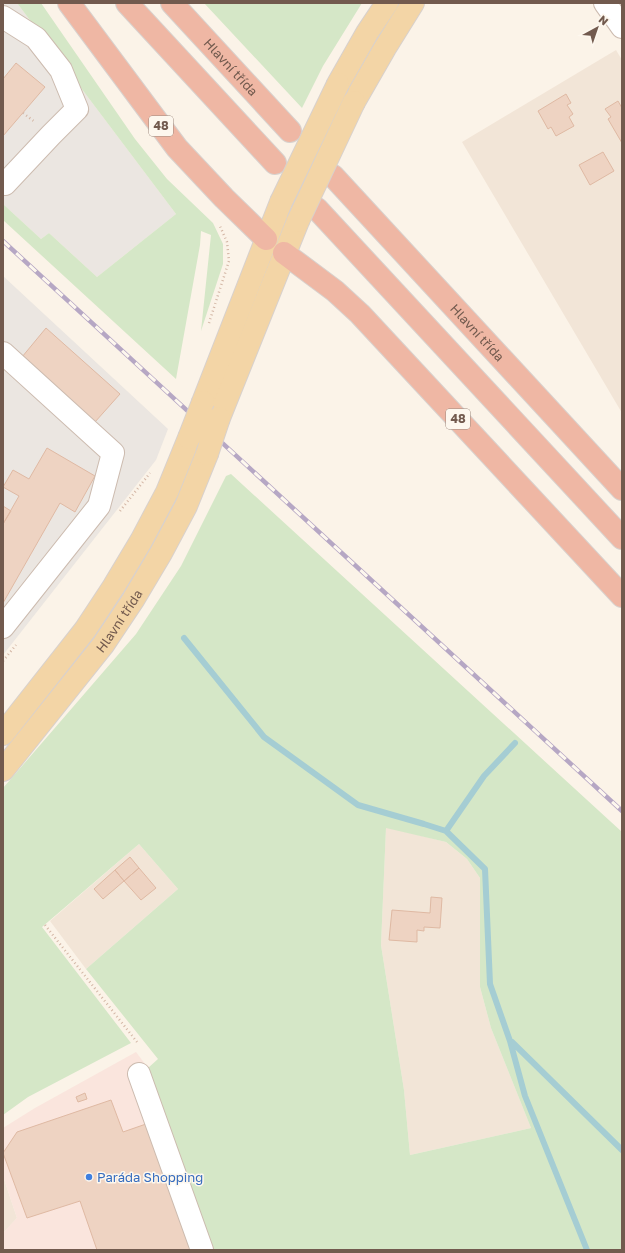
<svg xmlns="http://www.w3.org/2000/svg" width="625" height="1253" viewBox="0 0 625 1253" font-family="'Golos Text',sans-serif">
  <style>
    .residential { fill: #f2e5d7 }
    .commercial { fill: #fae5dd }
    .industrial { fill: #ebe6e1 }
    .green { fill: #d5e7c7; fill-rule: evenodd }
    .lines { fill: none; stroke-linecap: round; stroke-linejoin: round }
    .stream { stroke: #a5cdd3; stroke-width: 6 }
    .building { fill: #eed3c2; stroke: #dfb9a3 }
    .minor-casing { stroke: #ccbbaf; stroke-width: 24 }
    .major-casing { stroke: #d8d1cd; stroke-width: 24 }
    .highway-casing { stroke: #d8d1cd; stroke-width: 24 }
    .path { stroke: #d3b6a5; stroke-width: 2.5; stroke-dasharray: 1 3; stroke-linecap: butt }
    .minor { stroke: #fff; stroke-width: 22 }
    .major { stroke: #f3d5a6; stroke-width: 22 }
    .highway { stroke: #efb7a4; stroke-width: 22 }
    .rail-casing { stroke: #b6a7c4; stroke-width: 4.5 }
    .rail { stroke: #fdf7ee; stroke-width: 3; stroke-dasharray: 9; stroke-linecap: butt }
    .major-bridge-casing { stroke: #d8d1cd; stroke-width: 24; stroke-linecap: butt }
    .major-bridge { stroke: #f3d5a6; stroke-width: 22 }
    .shop-dot { fill: #3f7fe0; stroke: #fdf7ee; stroke-width: 1.5 }
    .labels { text-anchor: middle; stroke-width: 3; stroke-linejoin: round; paint-order: stroke }
    .shield { fill: #fdf7ee; stroke: #9c897e; stroke-width: 1 }
    .shield-label { font-size: 12px; font-weight: bold; fill: #725a4e }
    .street-label { font-size: 13px; fill: #725a4e; stroke: #fdf7ee }
    .shop-label { font-size: 13px; fill: #366cbe; stroke: #fdf7ee; text-anchor: start }
  </style>
  <rect width="100%" height="100%" fill="#fbf3e8"/>
  <path class="residential" d="M616 50 622 60V413L462 142Z
    M386 827 446 842 467 859 480 878V987L491 1028 531 1128 410 1155 404 1090 381 945Z
    M139 844 178 889 86 969 50 921Z
    M3 1176 17 1218 3 1233Z"/>
  <path class="commercial" d="M136 1052 148 1068 213 1250H3V1233L17 1218 3 1176V1128L35 1108Z"/>
  <path class="industrial" d="M3 3H17L176 214 97 277 49 233 41 239 3 204Z
    M3 276 168 429 156 460 3 655Z"/>
  <path class="green" d="M17 3H41L135 139 167 179 213 223 223 244V264L201 331 211 235 201 231 200 245 176 379 3 220V204L41 239 49 233 97 277 176 214Z
    M204 3H362L323 66 302 108Z
    M231 474 622 832V1250H213L148 1068 158 1059 86 969 178 889 139 844 42 927 131 1043 28 1097 3 1115V788L136 634 181 566 226 476ZM386 828 446 842 467 859 480 878V987L491 1028 531 1128 410 1155 404 1090 381 945Z"/>
  <g class="lines">
    <path class="stream" d="M184 638 264 737 358 805 424 824 446 831 485 869 490 984 510 1041 525 1096 587 1250
      M446 831 484 776 515 743
      M512 1042 622 1150"/>
  </g>
  <path class="building" d="M16 63 45 87 3 136V79Z
    M566 94 571 103 567 105 573 114 569 117 574 126 556 136 551 127 548 129 538 111Z
    M618 101 622 108V143L608 119 611 117 605 109Z
    M603 152 614 171 590 185 579 165Z
    M46 328 120 394 95 422 22 357Z
    M47 448 95 476 75 512 60 503 3 603V524L19 496 3 487 13 470 29 479Z
    M3 506 11 511 3 524Z
    M130 857 139 868 124 881 115 870Z
    M139 868 156 888 141 900 124 881Z
    M115 870 124 881 103 899 94 889Z
    M431 897 442 898 440 928 424 927V931L417 930V942L389 940 392 910 430 913Z
    M85 1093 87 1099 78 1102 76 1097Z
    M111 1100 123 1132 146 1124 191 1250H97L80 1201 27 1218 3 1153 17 1132Z"/>
  <g class="lines">
    <g class="minor-casing">
      <path id="minor" d="M605 3 622 27
        M3 17 36 38 61 70 77 109 51 135 5 184 3 182
        M3 353 113 453 99 506 3 627
        M139 1074 202 1250"/>
    </g>
    <g class="major-casing">
      <g id="major">
        <path d="M338 84 367 33 387 3"/>
        <path d="M354 102 385 48 413 3"/>
        <path d="M203 402 281 202"/>
        <path d="M219 418 298 221"/>
        <path d="M3 734 85 630 114 586 141 541 167 492 189 438"/>
        <path id="s1" d="M3 770 103 645 133 600 161 553 186 506 207 454"/>
      </g>
    </g>
    <g class="highway-casing">
      <g id="highway">
        <path d="M69 3 177 148 224 198 266 239"/>
        <path d="M127 3 275 163"/>
        <path id="s2" d="M172 3 290 131"/>
        <path id="s3" d="M333 176 622 489"/>
        <path d="M317 209 622 538"/>
        <path d="M284 253 335 291 360 314 622 596"/>
      </g>
    </g>
    <path class="path" d="M23 113 35 122
      M209 323 229 261 227 242 219 224
      M120 511 150 473
      M3 661 16 645
      M45 925 137 1042"/>
    <use href="#minor" class="minor"/>
    <use href="#major" class="major"/>
    <use href="#highway" class="highway"/>
    <g class="rail-casing">
      <path id="rail" d="M3 241 622 811"/>
    </g>
    <use href="#rail" class="rail"/>
    <g class="major-bridge-casing">
      <path id="major-bridge" d="M281 202 338 84
        M298 221 354 102
        M189 438 203 402
        M207 454 219 418"/>
    </g>
    <use href="#major-bridge" class="major-bridge"/>
  </g>
  <circle class="shop-dot" cx="89" cy="1177" r="4"/>
  <g class="labels">
    <g class="shield">
      <rect x="149" y="116" width="24" height="20" rx="3"/>
      <rect x="446" y="409" width="24" height="20" rx="3"/>
    </g>
    <g class="shield-label">
      <text x="161" y="130">48</text>
      <text x="458" y="423">48</text>
    </g>
    <g class="street-label">
      <text dy="5" stroke="none"><textPath href="#s2" startOffset="87">Hlavní třída</textPath></text>
      <text dy="5" stroke="none"><textPath href="#s3" startOffset="213">Hlavní třída</textPath></text>
      <text dy="5" stroke="none"><textPath href="#s1" startOffset="189">Hlavní třída</textPath></text>
    </g>
    <g class="shop-label">
      <text x="97" y="1182">Paráda Shopping</text>
    </g>
  </g>
  <rect width="625" height="1253" fill="none" stroke="#725a4e" stroke-width="8"/>
  <g transform="translate(597 28) rotate(40)" stroke="#fdf7ee" stroke-width="3" paint-order="stroke">
  <path d="M0-3L7 15L0 10L-7 15Z" fill="#725a4e"/>
  <text y="-6" font-size="11" font-weight="bold" text-anchor="middle" fill="#725a4e">N</text>
  </g>
</svg>
